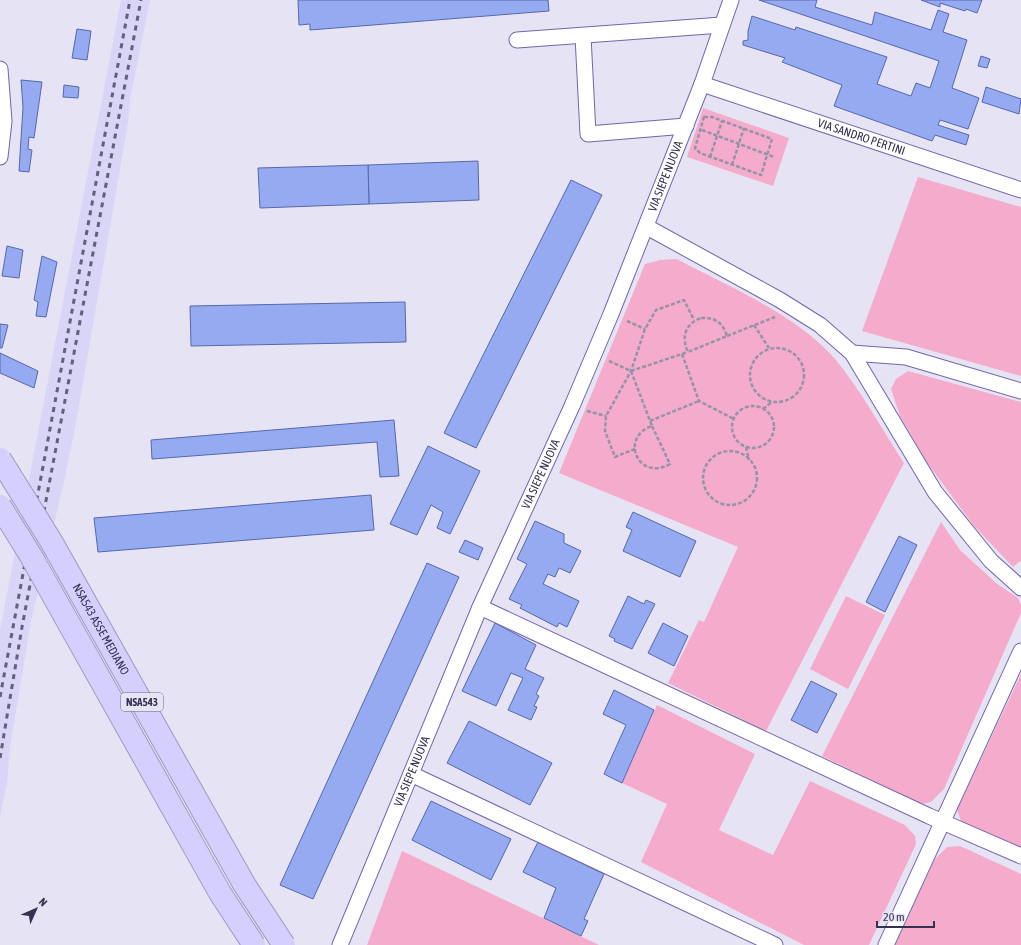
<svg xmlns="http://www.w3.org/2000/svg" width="1021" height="945" font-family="'Asap Condensed',sans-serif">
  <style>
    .built { fill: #d9d5f7 }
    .green { fill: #f5abcc }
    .building { fill: #95aaf1; stroke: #5668ab }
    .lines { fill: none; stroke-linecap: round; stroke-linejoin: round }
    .street-casing { stroke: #7265ab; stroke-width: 17 }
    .path { stroke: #9693a9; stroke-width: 2.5; stroke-dasharray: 4 2; stroke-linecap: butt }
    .street { stroke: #fff; stroke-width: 15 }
    .rail { stroke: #645f7b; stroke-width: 3; stroke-dasharray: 5 5; stroke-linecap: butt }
    .highway-bridge-casing { stroke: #9d98c0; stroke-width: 24; stroke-linecap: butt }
    .highway-bridge { stroke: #d5cffd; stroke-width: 22 }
    .labels { text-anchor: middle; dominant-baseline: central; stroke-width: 4; stroke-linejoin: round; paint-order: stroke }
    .shield { fill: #e6e4f4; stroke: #6b6781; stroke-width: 1 }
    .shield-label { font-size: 11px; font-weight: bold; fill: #363150 }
    .street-label { font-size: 12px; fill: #363150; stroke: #e6e4f4 }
  </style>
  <rect width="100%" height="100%" fill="#e6e4f4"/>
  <!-- built -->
  <polygon class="built" points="121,0 150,0 131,94 128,123 76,423 64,482 31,621 11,741 7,783 0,817 0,630"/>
  <!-- green -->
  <g class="green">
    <polygon points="703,108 789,138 773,186 687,157"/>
    <polygon points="918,177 1021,207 1021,376 862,331"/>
    <path d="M677,259C729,287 796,314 835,359C861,390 881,428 904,463L766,731L668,683L699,620L704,622L738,547L559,473L645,264L660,260Z"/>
    <polygon points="908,371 1021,402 1021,562 1020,561 1013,567 974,526 928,464 900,416 891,389 896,379"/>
    <polygon points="941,522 960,550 996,583 1018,598 1021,605 1021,613 944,789 931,802 922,804 822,756"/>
    <polygon points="846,596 885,615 848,689 810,669"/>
    <polygon points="1021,674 1021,849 962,824 957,810"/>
    <polygon points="657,705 755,754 719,830 773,855 810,781 905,825 915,836 916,844 869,945 804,945 641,862 667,804 622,783"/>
    <polygon points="960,846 1021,874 1021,945 895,945 935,859 947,847"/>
    <polygon points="402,851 599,945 367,945"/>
  </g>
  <!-- building -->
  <g class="building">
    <polygon points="298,0 548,0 549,11 310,30 310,24 299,25"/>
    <polygon points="759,0 817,0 815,7 872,25 875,12 931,30 938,10 949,14 943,32 967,40 952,88 979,98 968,129 940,120 938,125 969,135 966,145 935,135 932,141 834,106 842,85 782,62 785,58 743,45 743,41 748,40 748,31 752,16 795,30 796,27 887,57 877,84 911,96 916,83 930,88 939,61"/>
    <polygon points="921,0 982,0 977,13 966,9 965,11 940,3 940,7"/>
    <polygon points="77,29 91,31 87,60 72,58"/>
    <polygon points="981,56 990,59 987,68 978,66"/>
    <polygon points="21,80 42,82 34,138 29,137 28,149 32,150 29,172 19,171 23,107"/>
    <polygon points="64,85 79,87 78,98 63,97"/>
    <polygon points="986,87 1021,99 1019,114 982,102"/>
    <polygon points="478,161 479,200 369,204 368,165"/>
    <polygon points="368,165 369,204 260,208 258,168"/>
    <polygon points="571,180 602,195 476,448 444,433"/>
    <polygon points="7,246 23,250 19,278 2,276"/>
    <polygon points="42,256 57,262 46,317 36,316 38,302 34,300"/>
    <polygon points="405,302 406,342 191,346 190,306"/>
    <polygon points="0,324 8,325 2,348 0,348"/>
    <polygon points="0,353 38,371 34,388 0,373"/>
    <polygon points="394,420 399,476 380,477 377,442 152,459 151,440"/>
    <polygon points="428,446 480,471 450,534 437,528 443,512 431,505 417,535 390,524"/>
    <polygon points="371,495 374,530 98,552 94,518"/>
    <polygon points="633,512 696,541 680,577 623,551 632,530 626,527"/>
    <polygon points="535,521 564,534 564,543 581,551 570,573 559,568 555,577 548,574 543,584 579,601 567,627 559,623 557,627 520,608 522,605 509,599 527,564 517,559"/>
    <polygon points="899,536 917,545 885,612 866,602"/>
    <polygon points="465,540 483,548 478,560 459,552"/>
    <polygon points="427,563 459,577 313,899 280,885"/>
    <polygon points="628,596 644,604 646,600 655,604 632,649 614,641 615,639 609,636"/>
    <polygon points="495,623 536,645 525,669 544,678 536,694 539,696 534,706 537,707 531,720 508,710 523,678 511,673 496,706 462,691"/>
    <polygon points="663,623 688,636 674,666 648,653"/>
    <polygon points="811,681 837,694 817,733 791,720"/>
    <polygon points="614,690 654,710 622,783 604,774 626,725 603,714"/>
    <polygon points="469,721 552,763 530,805 447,763"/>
    <polygon points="431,801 511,839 491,880 412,840"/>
    <polygon points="538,842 604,874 584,919 588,921 581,936 544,918 556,888 523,872"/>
  </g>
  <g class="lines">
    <!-- street casing -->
    <g class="street-casing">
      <g id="street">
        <polyline points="583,36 588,134 686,126"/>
        <polyline points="517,40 722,25"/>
        <polyline points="0,69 4,121 0,157"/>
        <path id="s1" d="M702,84L1021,190"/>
        <polyline points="647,227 780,300 820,325 852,353 935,492 991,561 1021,588"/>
        <polyline points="852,353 906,357 1021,391"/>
        <polyline points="480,607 929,816 1021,856"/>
        <polyline points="411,774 775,945"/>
        <path id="s2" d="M340,945L480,607L572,406L611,314L702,84L731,0"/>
        <polyline points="886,945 1021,651"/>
      </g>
    </g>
    <!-- path -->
    <g class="path">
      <polygon points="704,117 712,117 772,139 761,175 700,153 695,148"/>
      <polyline points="702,130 774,157"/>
      <polyline points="710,157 722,121"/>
      <polyline points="732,165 744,128"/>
      <path d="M701,318C715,317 723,323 727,336L688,352C681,337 685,324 701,318Z"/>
      <polyline points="627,321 645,329"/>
      <polyline points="754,325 769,348"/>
      <polyline points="727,336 775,317"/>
      <circle cx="777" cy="375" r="27"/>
      <polyline points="682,354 699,401 734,419"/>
      <polyline points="609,361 631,371 688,352"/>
      <polyline points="631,371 652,426"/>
      <circle cx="753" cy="427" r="21"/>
      <polyline points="763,409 772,402"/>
      <polyline points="587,411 606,416"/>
      <polyline points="650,421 699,401"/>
      <path d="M652,426L670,464C638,482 619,437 652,426Z"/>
      <polyline points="746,447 749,460"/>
      <polyline points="635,449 615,457 605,431 606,416 631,371 645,329 656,310 684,300 694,320"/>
      <circle cx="730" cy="478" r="27"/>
    </g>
    <!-- street -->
    <use href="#street" class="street"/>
    <!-- rail -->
    <g class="rail">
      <polyline points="0,697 130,0"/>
      <polyline points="0,758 22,627 141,0"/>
    </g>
    <!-- highway-bridge casing -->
    <g class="highway-bridge-casing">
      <g id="highway-bridge">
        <path id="s3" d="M0,459L51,541L244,884L284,945"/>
        <polyline points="0,506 31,556 220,893 254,945"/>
      </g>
    </g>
    <!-- highway-bridge -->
    <use href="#highway-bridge" class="highway-bridge"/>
  </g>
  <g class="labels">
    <!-- shield labels -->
    <rect class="shield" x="121" y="693" width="42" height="18" rx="3"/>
    <g class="shield-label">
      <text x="142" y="702">NSA543</text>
    </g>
    <!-- street labels -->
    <g class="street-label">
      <text stroke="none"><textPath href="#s1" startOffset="168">VIA SANDRO PERTINI</textPath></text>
      <text stroke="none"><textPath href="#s2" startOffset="835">VIA SIEPE NUOVA</textPath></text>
      <text stroke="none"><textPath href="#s2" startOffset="512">VIA SIEPE NUOVA</textPath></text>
      <text stroke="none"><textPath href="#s3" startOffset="198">NSA543 ASSE MEDIANO</textPath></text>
      <text stroke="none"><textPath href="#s2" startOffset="188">VIA SIEPE NUOVA</textPath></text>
    </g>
  </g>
  <!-- north arrow -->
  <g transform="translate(36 909) rotate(45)" stroke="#e6e4f4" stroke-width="3" paint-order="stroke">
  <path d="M0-3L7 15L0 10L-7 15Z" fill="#363150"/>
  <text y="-6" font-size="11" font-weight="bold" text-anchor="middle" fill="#363150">N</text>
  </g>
  <!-- scale -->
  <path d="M877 921v6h57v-6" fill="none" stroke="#363150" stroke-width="2"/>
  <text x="883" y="921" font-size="12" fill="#363150" stroke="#e6e4f4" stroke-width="3" paint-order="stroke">20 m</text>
</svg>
